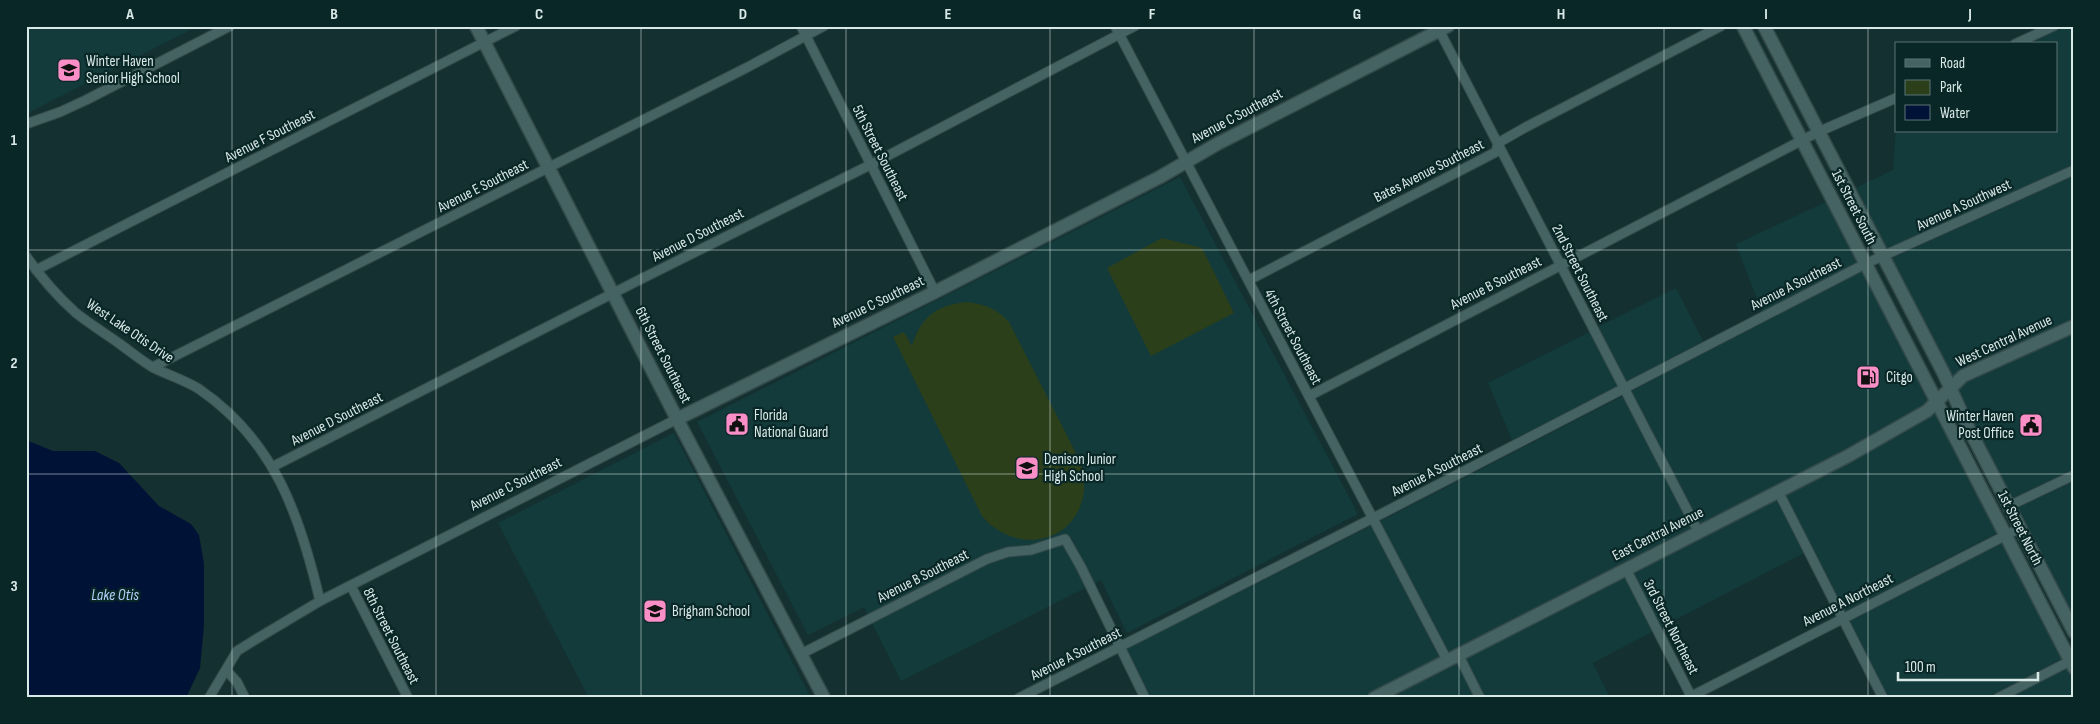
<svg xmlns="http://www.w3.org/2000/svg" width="2100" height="724" font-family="'Sofia Sans Condensed',sans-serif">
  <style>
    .built { fill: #133b3b }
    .green { fill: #2b3f1a }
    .water { fill: #001236 }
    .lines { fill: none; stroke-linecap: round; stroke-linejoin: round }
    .street-casing { stroke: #344a4a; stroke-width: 11 }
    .secondary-casing { stroke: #344a4a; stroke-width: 15 }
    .street { stroke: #456362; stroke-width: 9 }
    .secondary { stroke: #456362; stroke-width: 12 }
    .grid { fill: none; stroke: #d9e9e8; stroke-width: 1; stroke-opacity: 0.55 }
    .labels { text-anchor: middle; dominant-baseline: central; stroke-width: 4.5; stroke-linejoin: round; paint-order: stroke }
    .poi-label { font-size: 15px; fill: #d9e9e8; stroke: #092726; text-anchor: start }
    .street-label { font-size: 15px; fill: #d9e9e8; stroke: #092726 }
    .water-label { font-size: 16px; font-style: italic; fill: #b2d0f8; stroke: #092726 }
    .neatline { fill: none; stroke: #d9e9e8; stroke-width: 2 }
    .grid-label { font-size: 16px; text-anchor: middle; font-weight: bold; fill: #d9e9e8 }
  </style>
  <rect width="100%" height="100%" fill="#143030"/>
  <!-- built -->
  <g class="built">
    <polygon points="26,26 198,26 26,114"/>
    <polygon points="2067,26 2074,26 2074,164 1885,250 1853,189 1893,170 1896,128 1896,131 2056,131 2056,44 2028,44"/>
    <polygon points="2074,176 2074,320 1951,378 1890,259"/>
    <polygon points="1180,177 1358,514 1127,633 1101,580 901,681 864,607 808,635 697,422"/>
    <polygon points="1828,201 1858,262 1762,312 1736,244"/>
    <polygon points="1863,271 1931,401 1845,451 1700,524 1631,391"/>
    <polygon points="1676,288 1703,341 1705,340 1626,382 1598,327"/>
    <polygon points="1590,332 1618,386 1512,440 1488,383"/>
    <polygon points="2074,332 2074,469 2011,499 1956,390 1965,381"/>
    <polygon points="1623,396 1692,529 1449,653 1379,522"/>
    <polygon points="1936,411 1999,532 1845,611 1785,494"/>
    <polygon points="674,433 811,698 589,698 498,523"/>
    <polygon points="2074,481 2074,622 2016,509"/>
    <polygon points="1776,498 1804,553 1661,627 1633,572"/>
    <polygon points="1371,526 1440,658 1362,698 1151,698 1126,649"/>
    <polygon points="2004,542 2063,658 1986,698 1888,698 1850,621"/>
    <polygon points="1624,576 1652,632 1593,663 1610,698 1486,698 1465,657"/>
    <polygon points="1456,662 1475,698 1386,698"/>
    <polygon points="2068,668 2074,679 2074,698 2010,698"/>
  </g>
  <!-- green -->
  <g class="green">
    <polygon points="1162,238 1202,248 1234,313 1151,356 1107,268"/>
    <path d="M966,302C984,304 996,308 1009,322L1081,463C1083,474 1086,485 1083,497C1072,547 1012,553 982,516L893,337L904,332L912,346C921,317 935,306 966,302Z"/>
  </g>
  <!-- water -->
  <polygon class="water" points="26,440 53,451 95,451 119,463 159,506 191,524 199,535 204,564 204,625 200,668 186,698 26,698"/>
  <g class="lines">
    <!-- street casing -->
    <g class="street-casing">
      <g id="street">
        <polyline points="801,26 935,292"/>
        <polyline points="1115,26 1447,660"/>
        <polyline points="1437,26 1698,531"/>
        <polyline points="2015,44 2054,26"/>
        <polyline points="26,124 60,112 86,100 230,26"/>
        <path d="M26,256C40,276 58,297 76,313C90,324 106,334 120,344C131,352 142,361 154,368C168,375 185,380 199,389C275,441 300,516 320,601"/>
        <polyline points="36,270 516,26"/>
        <polyline points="1249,280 1496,152 1498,143 1526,127 1721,26"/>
        <polyline points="153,367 746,68 824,26"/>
        <polyline points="1309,396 1818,132 1896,98"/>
        <polyline points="272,467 641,279 870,165 1135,26"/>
        <polyline points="1778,491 1883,698"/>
        <polyline points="2009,506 2074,475"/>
        <polyline points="1626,569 1692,698"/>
        <polyline points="351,586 408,698"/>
        <polyline points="801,654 987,559 1008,552 1031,550 1065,539 1081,567 1145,698"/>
        <polyline points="1458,654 1480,698"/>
        <polyline points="226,670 237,682 245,698"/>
        <polyline points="209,698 237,651 258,638 320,601 677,419"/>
        <polyline points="1019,698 1383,513 1865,264 2074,170"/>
        <polyline points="1688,698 2020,528"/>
        <polyline points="1998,698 2074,659"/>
      </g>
    </g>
    <!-- secondary casing -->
    <g class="secondary-casing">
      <g id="secondary">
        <polyline points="476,26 677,419 824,698"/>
        <polyline points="1743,26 2074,668"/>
        <polyline points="1764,26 1944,374 1968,427 2074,632"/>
        <polyline points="677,419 935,292 1160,177 1217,144 1448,26"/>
        <polyline points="1374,698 1848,456 1927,411 1963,376 2074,326"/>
      </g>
    </g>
    <!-- street -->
    <use href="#street" class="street"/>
    <!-- secondary -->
    <use href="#secondary" class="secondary"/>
  </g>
  <!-- grid -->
  <path class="grid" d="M232,26V698M436,26V698M641,26V698M846,26V698M1050,26V698M1254,26V698M1459,26V698M1664,26V698M1868,26V698M26,250H2074M26,474H2074"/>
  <!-- icons -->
  <defs>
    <g id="school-square" transform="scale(1.25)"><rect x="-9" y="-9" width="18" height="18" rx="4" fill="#fa8fc7" stroke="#092726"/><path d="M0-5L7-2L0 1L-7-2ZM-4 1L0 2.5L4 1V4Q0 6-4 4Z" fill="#111"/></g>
    <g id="fuel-square" transform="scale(1.25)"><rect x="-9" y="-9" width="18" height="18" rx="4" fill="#fa8fc7" stroke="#092726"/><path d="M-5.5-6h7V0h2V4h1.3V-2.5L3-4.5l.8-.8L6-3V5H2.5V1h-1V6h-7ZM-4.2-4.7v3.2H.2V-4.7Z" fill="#111"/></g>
    <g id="civic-square" transform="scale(1.25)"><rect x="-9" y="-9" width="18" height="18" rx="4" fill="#fa8fc7" stroke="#092726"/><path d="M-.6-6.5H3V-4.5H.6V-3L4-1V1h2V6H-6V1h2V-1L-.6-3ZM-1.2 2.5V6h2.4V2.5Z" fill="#111"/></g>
  </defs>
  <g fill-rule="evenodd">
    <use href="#school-square" x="69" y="70"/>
    <use href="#fuel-square" x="1868" y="377"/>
    <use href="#civic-square" x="737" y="424"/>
    <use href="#civic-square" x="2031" y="425"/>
    <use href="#school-square" x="1027" y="468"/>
    <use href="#school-square" x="655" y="611"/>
  </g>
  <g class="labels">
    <!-- poi labels -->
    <g class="poi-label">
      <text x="86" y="61">Winter Haven<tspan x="86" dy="17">Senior High School</tspan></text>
      <text x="1886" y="377">Citgo</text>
      <text x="754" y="415">Florida<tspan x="754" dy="17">National Guard</tspan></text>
      <text x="2014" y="416" text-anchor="end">Winter Haven<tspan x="2014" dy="17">Post Office</tspan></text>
      <text x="1044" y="459">Denison Junior<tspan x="1044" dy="17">High School</tspan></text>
      <text x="672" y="611">Brigham School</text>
    </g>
    <!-- street labels -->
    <g class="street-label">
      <text transform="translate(1237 116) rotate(-28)">Avenue C Southeast</text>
      <text transform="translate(270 136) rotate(-27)">Avenue F Southeast</text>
      <text transform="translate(880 153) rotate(63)">5th Street Southeast</text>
      <text transform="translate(1429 171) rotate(-27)">Bates Avenue Southeast</text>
      <text transform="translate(483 186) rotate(-27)">Avenue E Southeast</text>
      <text transform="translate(1964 205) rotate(-25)">Avenue A Southwest</text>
      <text transform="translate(1854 207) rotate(63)">1st Street South</text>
      <text transform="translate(698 235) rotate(-27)">Avenue D Southeast</text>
      <text transform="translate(1580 273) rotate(63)">2nd Street Southeast</text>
      <text transform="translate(1496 283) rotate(-27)">Avenue B Southeast</text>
      <text transform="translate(1796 284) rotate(-27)">Avenue A Southeast</text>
      <text transform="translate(878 302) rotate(-26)">Avenue C Southeast</text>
      <text transform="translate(130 331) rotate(34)">West Lake Otis Drive</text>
      <text transform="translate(1293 337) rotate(62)">4th Street Southeast</text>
      <text transform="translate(2004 341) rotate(-25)">West Central Avenue</text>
      <text transform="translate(663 355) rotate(63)">6th Street Southeast</text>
      <text transform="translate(337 419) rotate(-27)">Avenue D Southeast</text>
      <text transform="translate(1437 470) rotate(-27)">Avenue A Southeast</text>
      <text transform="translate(516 484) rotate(-27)">Avenue C Southeast</text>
      <text transform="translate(2020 528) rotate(63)">1st Street North</text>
      <text transform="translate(1658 534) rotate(-27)">East Central Avenue</text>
      <text transform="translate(923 576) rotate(-27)">Avenue B Southeast</text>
      <text transform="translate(1848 600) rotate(-27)">Avenue A Northeast</text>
      <text transform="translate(1671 627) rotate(63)">3rd Street Northeast</text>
      <text transform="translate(391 636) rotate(63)">8th Street Southeast</text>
      <text transform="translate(1076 654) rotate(-27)">Avenue A Southeast</text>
    </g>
    <!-- water labels -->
    <g class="water-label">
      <text x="115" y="595">Lake Otis</text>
    </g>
  </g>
  <!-- border -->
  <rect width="2100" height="724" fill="none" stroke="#092726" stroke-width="55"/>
  <!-- legend -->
  <rect x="1895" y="42" width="162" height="90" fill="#092726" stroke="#5c7574"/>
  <rect x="1905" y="59" width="25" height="8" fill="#456362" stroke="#5c7574"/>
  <text x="1940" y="68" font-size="15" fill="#d9e9e8">Road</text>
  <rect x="1905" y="80" width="25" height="15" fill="#2b3f1a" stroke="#5c7574"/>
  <text x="1940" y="92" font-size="15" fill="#d9e9e8">Park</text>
  <rect x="1905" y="105" width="25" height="15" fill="#001236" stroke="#5c7574"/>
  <text x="1940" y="118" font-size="15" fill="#d9e9e8">Water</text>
  <!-- scale -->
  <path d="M1898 672v8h140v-8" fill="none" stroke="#d9e9e8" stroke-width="2.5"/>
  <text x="1905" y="672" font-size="15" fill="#d9e9e8" stroke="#092726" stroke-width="4" paint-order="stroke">100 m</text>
  <rect x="28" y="28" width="2044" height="668" class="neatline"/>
  <g class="grid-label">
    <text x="130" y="19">A</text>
    <text x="334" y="19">B</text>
    <text x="539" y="19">C</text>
    <text x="743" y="19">D</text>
    <text x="948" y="19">E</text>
    <text x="1152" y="19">F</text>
    <text x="1357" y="19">G</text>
    <text x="1561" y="19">H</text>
    <text x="1766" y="19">I</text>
    <text x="1970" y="19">J</text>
    <text x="14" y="145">1</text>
    <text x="14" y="368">2</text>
    <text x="14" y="591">3</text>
  </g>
</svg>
